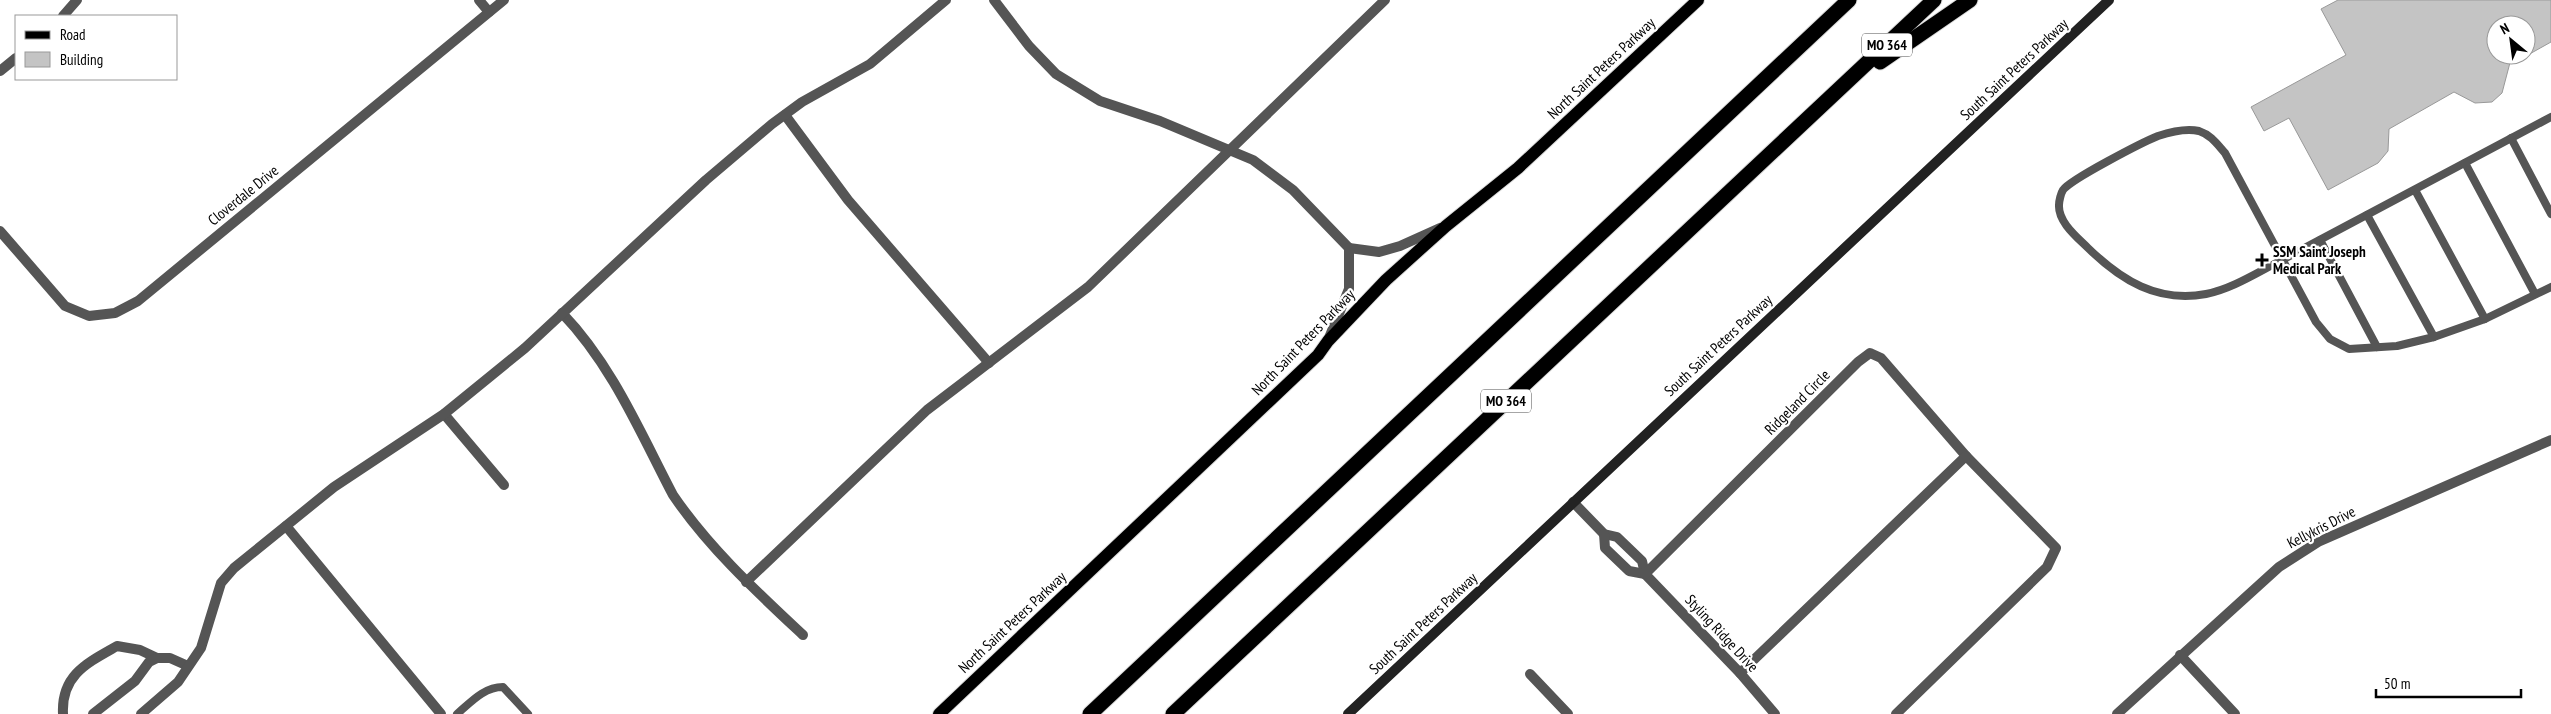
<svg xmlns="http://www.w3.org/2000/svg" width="2551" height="714" font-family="'PT Sans Narrow',sans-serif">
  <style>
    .building { fill: #c4c4c4; stroke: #999 }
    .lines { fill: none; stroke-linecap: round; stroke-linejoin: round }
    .primary-casing { stroke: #dbdbdb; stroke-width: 14 }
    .motorway-casing { stroke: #dbdbdb; stroke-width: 17 }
    .service { stroke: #555; stroke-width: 8 }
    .minor { stroke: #555; stroke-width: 10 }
    .tertiary { stroke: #555; stroke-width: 10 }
    .secondary { stroke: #222; stroke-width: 10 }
    .primary { stroke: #000; stroke-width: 12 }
    .motorway { stroke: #000; stroke-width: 15 }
    .poi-dot { fill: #000; stroke: #fff; stroke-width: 2 }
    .labels { text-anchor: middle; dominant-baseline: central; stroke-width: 4.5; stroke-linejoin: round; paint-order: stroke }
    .shield { fill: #fff; stroke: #4c4c4c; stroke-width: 1 }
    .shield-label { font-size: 14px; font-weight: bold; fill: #000 }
    .street-label { font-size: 15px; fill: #000; stroke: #fff }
    .poi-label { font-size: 15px; font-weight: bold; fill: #000; stroke: #fff; text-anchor: start }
  </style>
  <rect width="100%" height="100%" fill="#fff"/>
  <!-- building -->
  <polygon class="building" points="2338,0 2551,0 2551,42 2526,56 2526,25 2496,25 2496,55 2512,55 2502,93 2492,102 2475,103 2454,92 2389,129 2388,151 2378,163 2328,190 2289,118 2264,131 2251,107 2346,55 2321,9"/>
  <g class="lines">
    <!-- primary casing -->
    <g class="primary-casing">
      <polyline id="primary" points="939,714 1318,355 1328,341 1386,280 1446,226 1518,168 1698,0"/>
    </g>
    <!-- motorway casing -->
    <g class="motorway-casing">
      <g id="motorway">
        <polyline points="1880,62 1970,0"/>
        <polyline points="1090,714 1849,0"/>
        <polyline points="1173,714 1934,0"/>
      </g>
    </g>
    <!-- service -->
    <g class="service">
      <path d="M2551,117L2282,260C2258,272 2232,289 2206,294C2157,303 2121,280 2088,248C2077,237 2058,222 2059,205C2059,201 2061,193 2063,190C2071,179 2143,142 2158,136C2170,132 2186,128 2199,131C2211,135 2217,144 2225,153L2316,322L2330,339L2349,349L2397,346L2434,337L2485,319L2551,287"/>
      <polyline points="2511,138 2551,214"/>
      <polyline points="2465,163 2535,294"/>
      <polyline points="2415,190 2485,319"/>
      <polyline points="2367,215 2434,337"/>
      <polyline points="2320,240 2377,347"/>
      <path d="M457,714C471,702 484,687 503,687L528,714"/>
    </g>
    <!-- minor -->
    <g class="minor">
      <polyline points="479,0 489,12"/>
      <polyline points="994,0 1029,46 1056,74 1100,101 1160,121 1253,160 1293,190 1349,248"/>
      <polyline points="63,16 77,0"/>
      <polyline points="0,71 16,58"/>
      <polyline points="785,115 848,200 989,363"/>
      <polyline points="0,231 65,306 89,316 115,313 138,301 504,0"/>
      <path d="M562,313C612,365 640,432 673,495C709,548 757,592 803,635"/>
      <polyline points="444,414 504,485"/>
      <polyline points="1573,502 1604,534 1617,537 1642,561 1645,574 1740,673 1775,714"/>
      <polyline points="286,526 441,714"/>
      <polyline points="1604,534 1605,548 1629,571 1645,574 1858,362 1870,353 1881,358 1966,456 2056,548 2047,567 1896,714"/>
      <polyline points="746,582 927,410 1088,287 1385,0"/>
      <polyline points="2180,655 2235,714"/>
      <polyline points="1740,673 1966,456"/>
      <polyline points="1530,674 1568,714"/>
      <path d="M63,714C61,675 87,663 117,646L140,650L157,658"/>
      <polyline points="93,714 135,681 149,662 157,658 170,658 188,666"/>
      <polyline points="141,714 178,682 201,648 221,583 234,568 334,487 444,414 525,348 706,180 772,124 802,102 870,64 946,0"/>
      <polyline points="2117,714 2279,567 2318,542 2551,440"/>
    </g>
    <!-- tertiary -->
    <polyline class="tertiary" points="1329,338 1349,289 1349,248 1379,252 1400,246 1440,228"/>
    <!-- secondary -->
    <polyline class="secondary" points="1348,714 2109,0"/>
    <!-- primary -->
    <use href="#primary" class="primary"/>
    <!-- motorway -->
    <use href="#motorway" class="motorway"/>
  </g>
  <!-- markers -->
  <path class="poi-dot" d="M2259.5 252.5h5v5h5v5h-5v5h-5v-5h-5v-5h5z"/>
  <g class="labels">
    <!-- shield labels -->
    <g class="shield">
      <rect x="1862" y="33.5" width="50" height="23" rx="4"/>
      <rect x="1481" y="389.5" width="50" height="23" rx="4"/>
    </g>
    <g class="shield-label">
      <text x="1887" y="45">MO 364</text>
      <text x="1506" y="401">MO 364</text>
    </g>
    <!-- street labels -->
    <g class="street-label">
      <text transform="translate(1601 68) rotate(-43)">North Saint Peters Parkway</text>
      <text transform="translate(2014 69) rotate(-43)">South Saint Peters Parkway</text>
      <text transform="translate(243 195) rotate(-39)">Cloverdale Drive</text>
      <text transform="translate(1303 342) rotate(-46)">North Saint Peters Parkway</text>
      <text transform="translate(1718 345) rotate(-43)">South Saint Peters Parkway</text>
      <text transform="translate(1797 402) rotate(-45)">Ridgeland Circle</text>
      <text transform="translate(2321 527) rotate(-27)">Kellykris Drive</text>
      <text transform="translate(1012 622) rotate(-43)">North Saint Peters Parkway</text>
      <text transform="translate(1423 623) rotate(-43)">South Saint Peters Parkway</text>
      <text transform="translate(1722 633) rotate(47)">Styling Ridge Drive</text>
    </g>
    <!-- poi labels -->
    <g class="poi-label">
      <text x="2273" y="251">SSM Saint Joseph<tspan x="2273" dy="17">Medical Park</tspan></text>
    </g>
  </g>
  <!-- legend -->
  <rect x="15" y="15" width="162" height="65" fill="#ffffff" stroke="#999999"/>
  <rect x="25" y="31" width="25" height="8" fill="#000000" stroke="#999999"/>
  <text x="60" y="40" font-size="15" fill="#000000">Road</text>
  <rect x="25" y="52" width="25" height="15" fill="#c4c4c4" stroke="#999999"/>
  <text x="60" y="65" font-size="15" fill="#000000">Building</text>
  <!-- north arrow -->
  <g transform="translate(2511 40) rotate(331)"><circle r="24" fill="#ffffff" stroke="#999999"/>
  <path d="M0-4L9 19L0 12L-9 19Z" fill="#000000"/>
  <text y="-8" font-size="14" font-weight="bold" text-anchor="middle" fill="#000000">N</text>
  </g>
  <!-- scale -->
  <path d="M2376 689v8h145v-8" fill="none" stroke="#000000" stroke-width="2.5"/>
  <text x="2384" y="689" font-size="15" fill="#000000" stroke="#ffffff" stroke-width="4" paint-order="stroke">50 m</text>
</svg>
